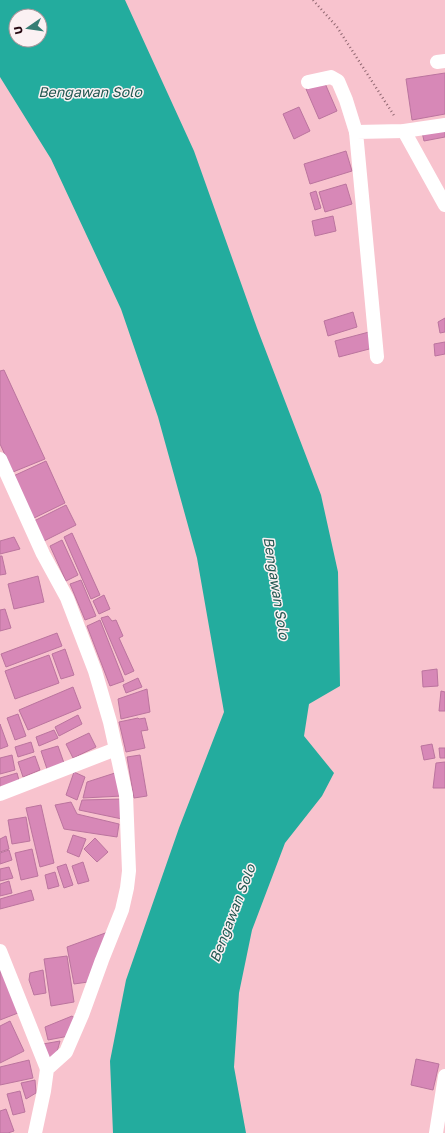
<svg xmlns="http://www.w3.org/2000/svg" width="445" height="1133" font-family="'Golos Text',sans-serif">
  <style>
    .water { fill: #23ac9e; fill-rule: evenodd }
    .building { fill: #d788b7; stroke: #bb749e }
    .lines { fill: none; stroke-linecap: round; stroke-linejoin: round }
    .path { stroke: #8e656f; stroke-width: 2.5; stroke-dasharray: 1 3; stroke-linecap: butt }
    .street { stroke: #fff; stroke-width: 14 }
    .labels { text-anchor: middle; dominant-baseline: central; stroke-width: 3; stroke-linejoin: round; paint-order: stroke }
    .water-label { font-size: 14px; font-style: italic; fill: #245952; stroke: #fbf1f3 }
  </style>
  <rect width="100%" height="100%" fill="#f8c3ce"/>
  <!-- water -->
  <path class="water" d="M0,0H125L194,151L257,328L321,495L338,572L340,686L309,704L304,736L334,773L322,796L285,843L252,930L239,993L234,1067L246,1133H113L110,1061L126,980L179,828L224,712L197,558L158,417L121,309L51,159L0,77ZM16,16H40V40H16Z"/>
  <!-- building -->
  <g class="building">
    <polygon points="445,73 445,114 412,120 406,79"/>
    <polygon points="324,81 337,111 319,119 306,89"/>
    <polygon points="299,107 310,131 294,139 283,114"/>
    <polygon points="445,127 445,137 424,141 422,132"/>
    <polygon points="346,151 352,171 310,184 304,164"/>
    <polygon points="346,184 352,204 325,212 319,192"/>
    <polygon points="316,191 321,208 315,210 310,193"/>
    <polygon points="333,216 336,231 315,236 312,221"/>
    <polygon points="353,312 357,327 328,336 324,321"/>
    <polygon points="445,318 445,332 440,333 438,322"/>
    <polygon points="369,332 373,348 339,357 335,341"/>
    <polygon points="445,342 445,354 435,356 434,344"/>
    <polygon points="4,370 45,459 13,472 0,444 0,371"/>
    <polygon points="46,461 65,503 30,520 9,478"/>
    <polygon points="66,505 76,525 42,542 32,522"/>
    <polygon points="72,533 100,595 91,599 64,537"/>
    <polygon points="14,537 20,549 0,554 0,541"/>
    <polygon points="62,540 78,575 66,581 50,546"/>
    <polygon points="0,556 2,556 6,574 0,575"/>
    <polygon points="38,576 44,602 14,609 8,584"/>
    <polygon points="81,580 96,616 85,620 70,584"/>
    <polygon points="104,595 110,609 99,614 93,601"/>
    <polygon points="5,609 11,628 0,631 0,610"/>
    <polygon points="108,616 112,621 116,620 123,636 119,638 134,671 125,675 101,618"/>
    <polygon points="100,620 124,681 110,686 87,626"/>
    <polygon points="57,633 62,646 6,667 1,654"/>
    <polygon points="65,649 74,675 61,679 52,654"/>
    <polygon points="49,655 59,683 15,699 5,671"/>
    <polygon points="437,669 438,686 423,687 422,671"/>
    <polygon points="138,678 142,687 126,693 123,685"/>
    <polygon points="73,687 81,708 28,730 19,710"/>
    <polygon points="147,689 150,712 121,719 118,699"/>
    <polygon points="441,691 445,692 445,711 439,711"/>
    <polygon points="18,714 26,736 15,740 7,718"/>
    <polygon points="78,715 82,724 59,736 55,727"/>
    <polygon points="138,718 139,719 145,718 148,730 141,731 145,748 126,752 119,722"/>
    <polygon points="0,724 8,746 0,749"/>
    <polygon points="54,730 58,738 39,746 36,737"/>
    <polygon points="89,733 96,747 73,758 66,744"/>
    <polygon points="31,742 34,752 18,757 15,747"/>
    <polygon points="432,744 435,758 424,760 421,746"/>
    <polygon points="58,746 64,763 47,769 41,751"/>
    <polygon points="439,748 445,748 445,758 440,758"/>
    <polygon points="12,755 15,770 0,774 0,758"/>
    <polygon points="140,755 147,796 134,798 127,757"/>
    <polygon points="35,756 40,770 23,777 18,762"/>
    <polygon points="445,762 445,788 433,788 436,763"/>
    <polygon points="74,772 85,777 77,800 66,795"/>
    <polygon points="118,772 122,796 83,798 87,782"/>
    <polygon points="17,773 20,784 0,791 0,778"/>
    <polygon points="123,799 122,819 79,810 82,800"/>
    <polygon points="71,802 77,814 119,824 117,837 64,829 55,805"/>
    <polygon points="41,805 54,863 40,867 26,808"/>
    <polygon points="26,817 30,841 12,844 8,820"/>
    <polygon points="73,835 86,839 79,857 67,852"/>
    <polygon points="6,836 9,849 0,852 0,839"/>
    <polygon points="95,838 108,852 97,862 84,849"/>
    <polygon points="32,849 38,876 21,880 15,853"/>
    <polygon points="9,850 12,860 0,864 0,853"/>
    <polygon points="83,862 89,881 78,884 72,866"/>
    <polygon points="66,864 73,885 64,888 57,867"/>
    <polygon points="9,867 13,878 0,881 0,869"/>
    <polygon points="55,872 59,886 48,889 45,875"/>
    <polygon points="9,881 12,893 0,896 0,884"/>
    <polygon points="31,890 34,900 0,909 0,899"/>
    <polygon points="108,932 88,982 74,984 67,947"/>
    <polygon points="67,956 74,1002 51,1006 44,959"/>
    <polygon points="1,970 18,1013 0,1020 0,971"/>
    <polygon points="43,970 46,993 34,995 29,980 30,973"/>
    <polygon points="72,1016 76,1019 69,1036 48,1040 45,1027"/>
    <polygon points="10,1021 24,1051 0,1063 0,1026"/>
    <polygon points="60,1041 55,1059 46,1058 43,1044"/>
    <polygon points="416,1059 439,1064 433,1090 411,1085"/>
    <polygon points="29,1060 33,1078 0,1085 0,1067"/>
    <polygon points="35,1080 36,1093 26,1099 21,1083"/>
    <polygon points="20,1091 25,1112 13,1115 7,1094"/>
    <polygon points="6,1109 14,1131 8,1133 0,1133 0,1111"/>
  </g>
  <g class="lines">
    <!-- path -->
    <polyline class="path" points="313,0 337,27 395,117"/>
    <!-- street -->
    <g class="street">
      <polyline points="437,62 445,61"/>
      <polyline points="308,82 331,77 338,81 346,100 356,132"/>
      <polyline points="404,131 445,205"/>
      <polyline points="377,357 356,132 404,131 445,125"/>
      <polyline points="0,459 43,554 67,598 95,671 110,722 126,795 129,871 127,888 122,910 102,960 82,1015 69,1045 66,1052 47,1069 44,1091 35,1133"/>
      <polyline points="0,794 116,749"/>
      <polyline points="0,951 47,1069"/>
      <polyline points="436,1133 445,1076"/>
    </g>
  </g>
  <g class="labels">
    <!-- water labels -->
    <g class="water-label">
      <text x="90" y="91">Bengawan Solo</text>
      <text transform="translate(277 588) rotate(81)">Bengawan Solo</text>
      <text transform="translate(232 913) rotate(-69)">Bengawan Solo</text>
    </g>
  </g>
  <!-- north arrow -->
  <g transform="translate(28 28) rotate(257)"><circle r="19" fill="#fbf1f3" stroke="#a69499"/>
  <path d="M0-3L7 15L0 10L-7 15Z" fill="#377d74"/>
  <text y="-6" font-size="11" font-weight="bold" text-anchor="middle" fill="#260811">U</text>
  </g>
</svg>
